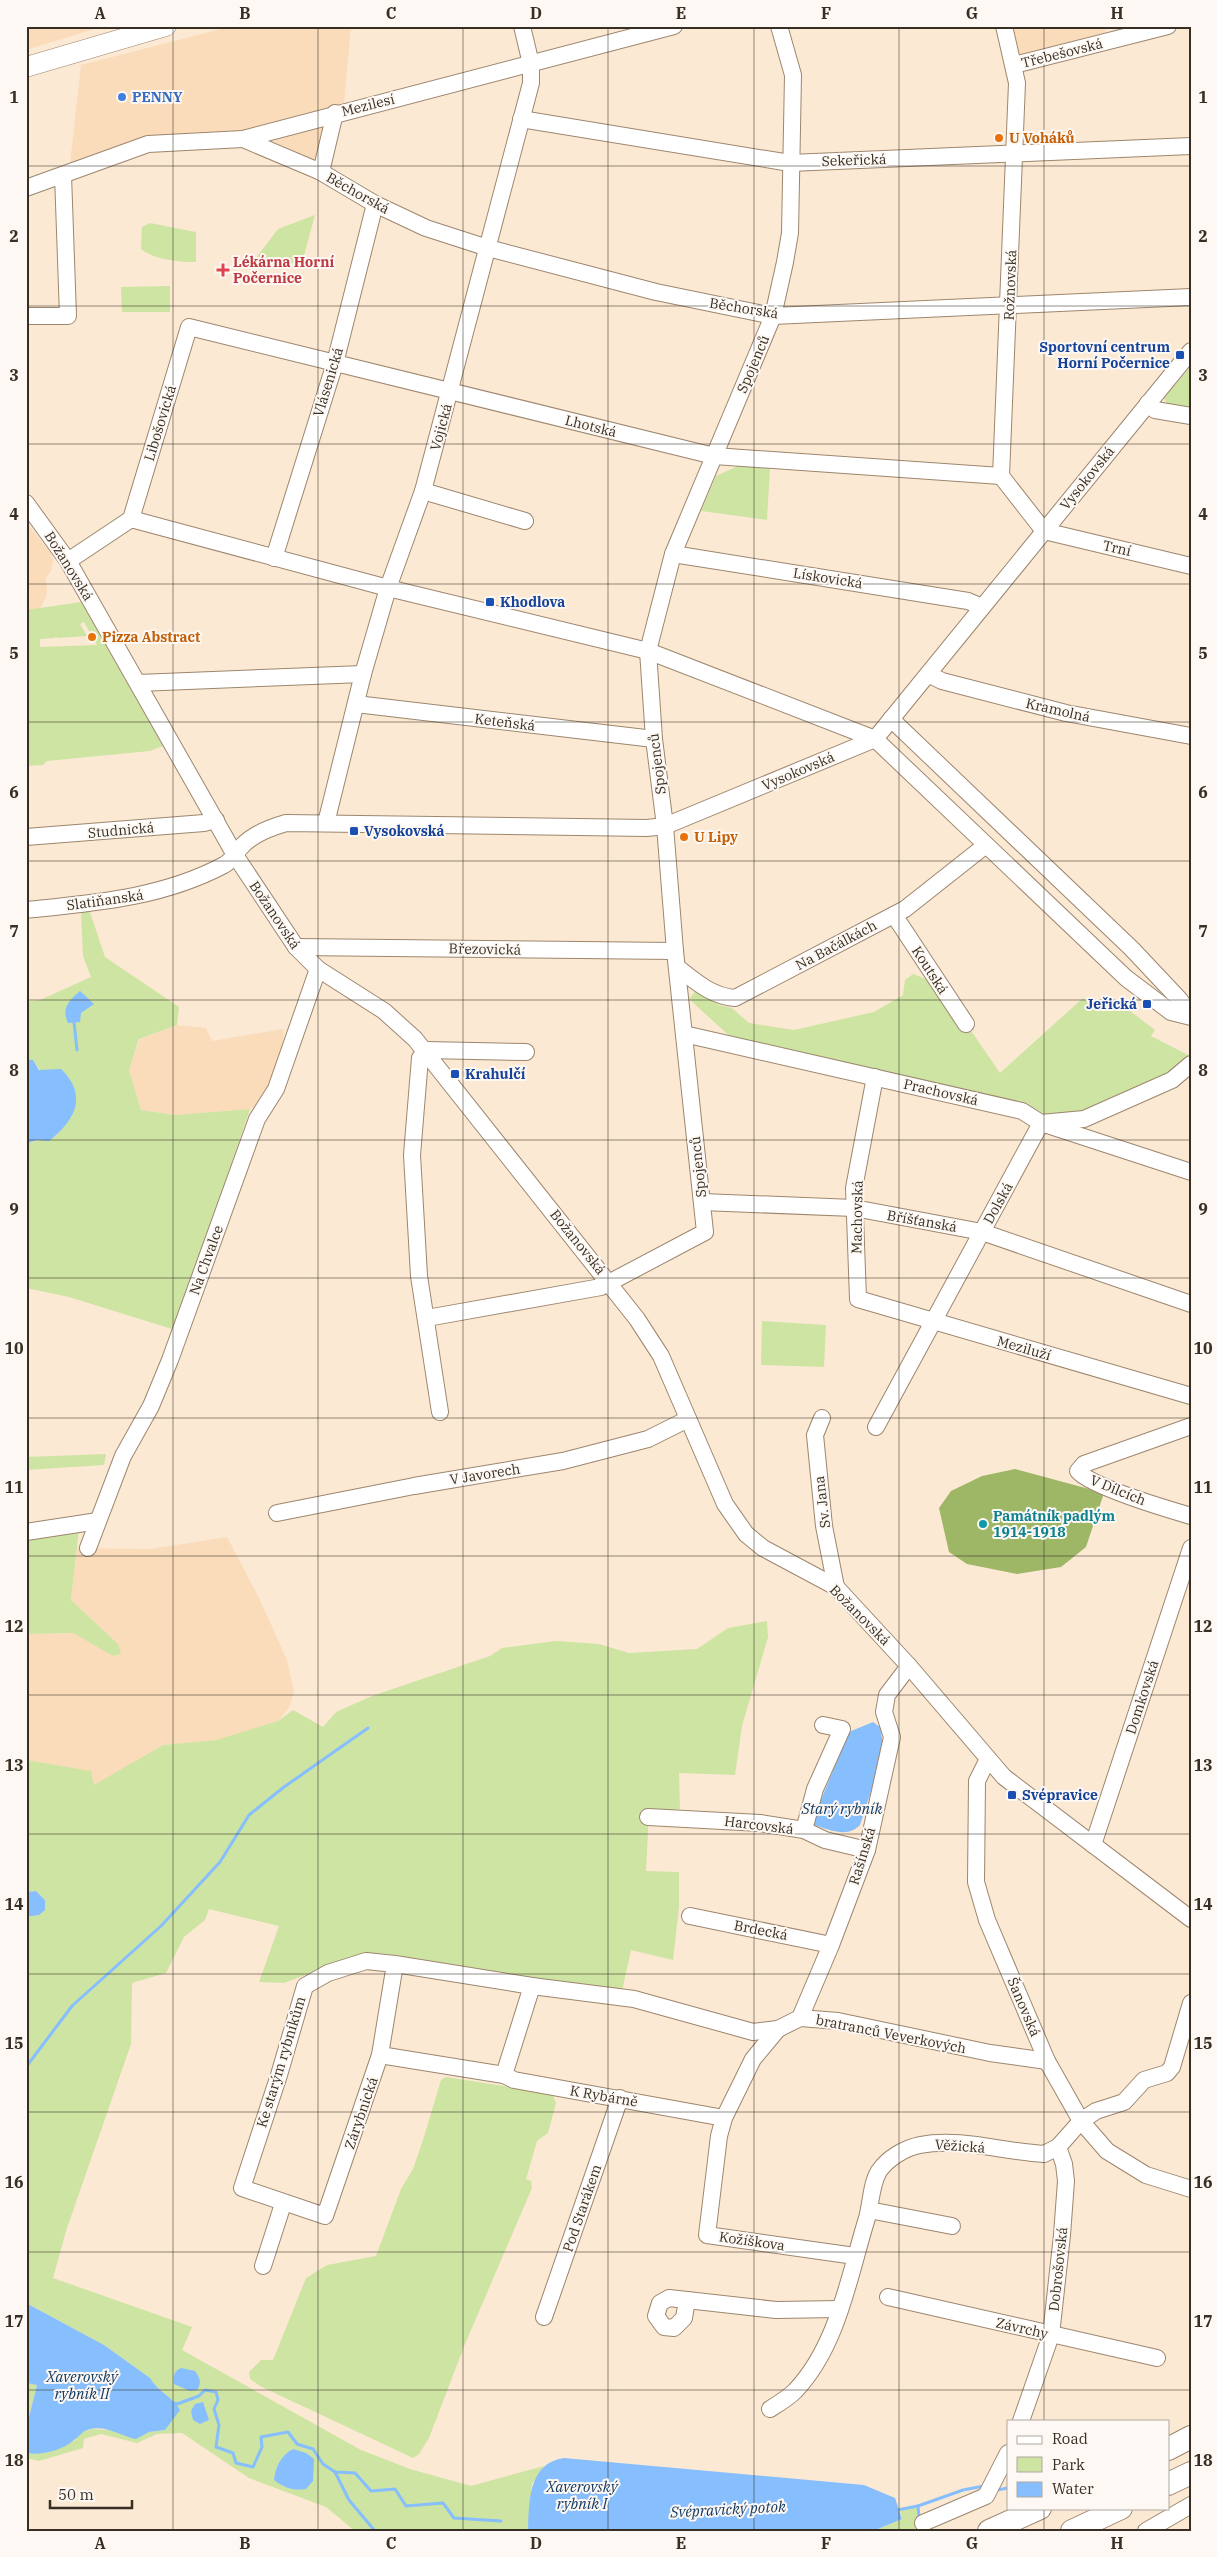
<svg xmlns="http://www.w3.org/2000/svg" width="1217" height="2557" font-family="'IBM Plex Serif',serif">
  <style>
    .built { fill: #fadcbb }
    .green { fill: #cee4a3; fill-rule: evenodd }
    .forest { fill: #9eb767 }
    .water { fill: #86befe }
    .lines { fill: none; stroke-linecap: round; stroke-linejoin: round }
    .stream { stroke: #86befe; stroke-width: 3 }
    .minor-casing { stroke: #9d866e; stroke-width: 18 }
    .major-casing { stroke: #9d866e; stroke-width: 21 }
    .highway-casing { stroke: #9d866e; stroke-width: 24 }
    .minor { stroke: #fff; stroke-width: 16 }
    .major { stroke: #fff; stroke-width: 20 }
    .highway { stroke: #fff; stroke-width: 22 }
    .grid { fill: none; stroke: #382f24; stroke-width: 1; stroke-opacity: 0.55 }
    .shop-dot { fill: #3f7fe0; stroke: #fdf8f3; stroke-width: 2 }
    .food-dot { fill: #e8710a; stroke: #fdf8f3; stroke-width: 2 }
    .health-dot { fill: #e0444e; stroke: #fdf8f3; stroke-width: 2 }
    .transit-dot { fill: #1a4fb4; stroke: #fdf8f3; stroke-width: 2 }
    .culture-dot { fill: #0f9aa8; stroke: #fdf8f3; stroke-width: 2 }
    .labels { text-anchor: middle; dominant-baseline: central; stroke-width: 4; stroke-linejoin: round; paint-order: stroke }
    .street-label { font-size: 14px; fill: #382f24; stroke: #fdf8f3 }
    .shop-label { font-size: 14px; font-weight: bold; fill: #366cbe; stroke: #fdf8f3; text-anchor: start }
    .food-label { font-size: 14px; font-weight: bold; fill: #c56008; stroke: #fdf8f3; text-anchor: start }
    .health-label { font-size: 14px; font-weight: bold; fill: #be3a42; stroke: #fdf8f3; text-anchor: start }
    .transit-label { font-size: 14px; font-weight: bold; fill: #164399; stroke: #fdf8f3; text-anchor: start }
    .culture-label { font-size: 14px; font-weight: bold; fill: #0d838f; stroke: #fdf8f3; text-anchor: start }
    .water-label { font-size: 15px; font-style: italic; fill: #133a62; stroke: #fdf8f3 }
    .neatline { fill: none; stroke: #382f24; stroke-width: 2 }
    .grid-label { font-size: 16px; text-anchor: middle; font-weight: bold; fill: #382f24 }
  </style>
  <rect width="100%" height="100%" fill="#fce9d3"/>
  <!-- built -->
  <g class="built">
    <polygon points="26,26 104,26 26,50"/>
    <polygon points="233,26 351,26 344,103 330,167 279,146 139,143 70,163 81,65"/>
    <polygon points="1013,26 1105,26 1106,32 1020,55"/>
    <polygon points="26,522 49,551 53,560 51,571 46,578 47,594 40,609 26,610"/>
    <polygon points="177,1025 206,1028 212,1041 283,1029 284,1049 262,1102 250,1109 175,1115 141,1110 129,1070 140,1039"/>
    <polygon points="227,1537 259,1598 287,1660 294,1691 289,1708 278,1721 217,1741 163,1745 94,1786 26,1760 28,1634 73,1633 113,1656 118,1644 71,1600 77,1548 151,1549"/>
  </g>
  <!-- green -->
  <g class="green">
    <polygon points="315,215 302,263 252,263 278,229"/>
    <path d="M150,223L196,232V262C180,262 154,260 141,249L142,227Z"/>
    <polygon points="170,286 170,312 122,312 121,287"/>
    <polygon points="1191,366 1191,408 1167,404 1164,398"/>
    <polygon points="738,466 770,468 767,520 701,511 716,476"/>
    <path d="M81,602L163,746L150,751L47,761L43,765L26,766V610ZM84,622L97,645L40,647V639L55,638L56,636L57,638L87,636L80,624Z"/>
    <polygon points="81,912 90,912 105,957 179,1007 177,1025 139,1039 129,1070 141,1110 175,1115 250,1109 175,1330 69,1297 26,1288 26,1144 57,1135 72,1116 33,1060 26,1059 26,1002 40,1000 91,977 83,956"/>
    <polygon points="913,974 939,984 1000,1073 1083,998 1098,1012 1112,997 1155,1030 1151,1036 1190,1056 1171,1077 1078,1114 1047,1115 1031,1107 881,1076 735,1041 689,999 696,990 719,1005 732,1008 749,1023 794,1030 874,1012 903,995 905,980"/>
    <polygon points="762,1321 826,1325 824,1367 761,1365"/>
    <polygon points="106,1454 104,1465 26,1470 26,1457"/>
    <polygon points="79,1529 71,1600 118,1644 121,1654 113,1656 73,1633 28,1634 26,1642 26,1537"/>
    <polygon points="767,1621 768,1637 742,1726 735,1775 679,1773 680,1809 649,1811 646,1871 679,1872 679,1907 673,1960 631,1950 622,1991 360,1954 284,1983 259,1982 279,1926 209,1909 205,1920 184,1937 166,1973 132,1983 131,2044 66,2231 53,2278 192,2327 182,2350 361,2450 410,2469 471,2486 544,2466 532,2484 528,2531 355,2531 326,2507 249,2478 182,2433 157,2434 137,2443 101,2434 84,2439 83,2448 39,2461 26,2458 26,2453 32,2454 74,2441 81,2433 91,2429 109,2430 136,2438 149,2432 165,2430 177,2404 154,2385 150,2378 104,2345 26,2303 26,1917 39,1915 44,1910 45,1900 36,1891 26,1892 26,1760 91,1771 94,1785 163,1745 217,1740 278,1721 293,1710 323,1727 336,1712 372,1696 490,1656 502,1648 556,1641 599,1644 629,1653 697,1649 728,1628"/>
    <polygon points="446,2077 548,2093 553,2095 556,2103 548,2133 537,2141 526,2179 531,2181 532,2188 465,2344 429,2438 419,2454 413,2458 262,2387 250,2379 249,2372 261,2360 273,2360 306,2278 327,2265 376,2256 401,2189 413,2169 423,2140 441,2080"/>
    <polygon points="26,2383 37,2385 29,2417 26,2419"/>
    <polygon points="918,2506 924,2531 873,2531 902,2519 900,2510"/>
  </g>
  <!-- forest -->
  <polygon class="forest" points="1015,1469 1104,1493 1086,1547 1061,1567 1017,1574 967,1564 949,1552 939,1508 951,1491 982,1476"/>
  <!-- water -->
  <g class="water">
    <path d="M80,991L94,1004L81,1013L80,1022L68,1023C61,1008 69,1001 80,991Z"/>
    <path d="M26,1059L33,1060L39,1070L61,1069C88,1095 76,1120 49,1141L37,1140L26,1144Z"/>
    <path d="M873,1722L880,1727L884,1751L860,1825C847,1839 828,1829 811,1824L849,1732Z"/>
    <polygon points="36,1891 45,1900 45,1910 39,1915 26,1917 26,1892"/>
    <path d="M26,2303L104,2345L150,2378C157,2391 173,2397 180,2410L165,2430L149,2432L136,2439C121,2436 106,2425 90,2429C82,2431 80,2436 74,2440C63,2450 41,2456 26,2453V2419L29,2417L37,2385L26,2383Z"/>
    <path d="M181,2368L195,2371C200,2378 202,2383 197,2390L190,2391L174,2384C173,2376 174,2371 181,2368Z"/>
    <polygon points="203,2402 209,2420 200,2424 193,2420 191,2411 195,2404"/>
    <path d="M293,2449L306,2453L314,2459L313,2481L306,2489C293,2491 285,2488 274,2480C275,2468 281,2455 293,2449Z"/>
    <path d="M564,2458L864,2485L895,2498L902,2519L873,2531H528C529,2502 528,2463 564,2458Z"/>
  </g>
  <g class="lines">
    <!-- stream -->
    <g class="stream">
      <polyline points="74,1022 77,1050"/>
      <polyline points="26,2067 72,2006 161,1926 220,1862 249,1815 284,1787 368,1728"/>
      <polyline points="174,2403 177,2404 199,2396 205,2390 216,2392 218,2400 214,2409 219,2425 216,2447 233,2453 236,2463 253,2467 262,2447 261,2437 288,2432 297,2444 313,2449 323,2464 335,2472 355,2473 371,2491 395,2489 406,2506 443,2503 454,2518 501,2521"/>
      <polyline points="335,2472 349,2500 375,2531"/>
      <polyline points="997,2490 1008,2488"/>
      <polyline points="918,2506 963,2490 984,2486"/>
      <polyline points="897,2510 918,2506 919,2517"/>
    </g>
    <!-- minor casing -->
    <g class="minor-casing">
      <g id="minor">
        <polyline points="1004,26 1017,83 1001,476 1044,531 1191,566"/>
        <polyline points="1014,65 1168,26"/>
        <polyline points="521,119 790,163 1191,146"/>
        <polyline points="243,139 321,172 375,204 426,228 488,248 656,292 773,316 1191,297"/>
        <polyline points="321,172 335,113"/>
        <polyline points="26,188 148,144 243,139 674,26"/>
        <polyline points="26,316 68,316 63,175"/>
        <polyline points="1148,403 1155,410 1191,416"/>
        <polyline points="423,491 525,521"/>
        <polyline points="26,503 68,561 235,855 296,947 318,969 384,1011 415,1039 637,1319 661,1356 725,1504 746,1534 763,1548 836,1587 909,1666 1004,1777 1191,1919"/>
        <polyline points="131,519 388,588 648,651 875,739 1126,978 1171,1012 1191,1017"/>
        <polyline points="131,519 189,327 714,456 1001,476"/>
        <polyline points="673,554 968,601 982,607"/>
        <polyline points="274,558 335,363 375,204"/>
        <polyline points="68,561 131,519"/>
        <polyline points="928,674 942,681 1066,713 1191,736"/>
        <polyline points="138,683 363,674"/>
        <polyline points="356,704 654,739"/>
        <polyline points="891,719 1132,949 1180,1000 1191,1016"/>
        <polyline points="326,823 363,674 388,588 423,491 531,83 531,64 522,26"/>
        <polyline points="26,837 204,823 216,820"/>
        <path d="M26,910C94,903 162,898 224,865C232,861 236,852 242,846C252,835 272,827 286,823L647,828L665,826L875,739L1191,351"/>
        <polyline points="894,915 966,1024"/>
        <polyline points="296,947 675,951"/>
        <path d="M677,967C695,981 711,996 735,998L905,909L986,845"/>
        <polyline points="684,1034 1022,1111 1041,1123 1191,1172"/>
        <polyline points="875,1077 854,1188 858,1299 1191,1396"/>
        <polyline points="702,1202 854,1208 982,1232 1191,1304"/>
        <polyline points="427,1318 601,1287 705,1232 675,951 665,826 654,739 648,651 673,554 773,316 785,262 790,233 793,75 779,26"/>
        <polyline points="440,1412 419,1276 412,1155 420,1058 426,1050 526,1052"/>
        <polyline points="822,1418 815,1435 824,1526 836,1587"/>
        <path d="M1191,1426L1084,1464L1078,1471C1092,1487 1167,1509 1191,1516"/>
        <polyline points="876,1427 1041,1123 1084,1119 1172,1080 1191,1064"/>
        <polyline points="277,1513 414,1486 563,1461 648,1439 688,1419"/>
        <polyline points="26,1532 98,1521"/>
        <polyline points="88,1548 123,1456 151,1406 170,1360 257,1119 276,1089 318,969"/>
        <polyline points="988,1759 977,1781 976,1882 987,1920 1047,2061 1081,2121 1107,2151 1146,2175 1191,2189"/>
        <polyline points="648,1817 760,1823 804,1830 825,1840 867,1850"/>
        <polyline points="804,1830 815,1789 842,1729 823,1725"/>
        <polyline points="1093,1845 1191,1548"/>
        <polyline points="690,1916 831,1945"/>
        <polyline points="395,1964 380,2055 325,2216 242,2188 279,2075 305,1986 328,1973 366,1961 395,1964 532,1986 634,1999 753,2032 778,2029 800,2018 838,2021 990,2053 1047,2061"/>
        <polyline points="800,2018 831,1945 867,1850 892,1737 884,1712 887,1695 909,1666"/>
        <polyline points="778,2029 753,2059 724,2118 719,2136 707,2235 855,2256"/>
        <polyline points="380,2055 504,2075 514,2080 724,2118"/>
        <polyline points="504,2075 532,1986"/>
        <polyline points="869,2210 952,2226"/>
        <polyline points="263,2266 283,2204"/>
        <polyline points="888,2297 1157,2358"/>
        <polygon points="669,2298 687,2300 684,2318 674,2328 664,2327 656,2316 660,2303"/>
        <polyline points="687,2300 776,2310 840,2309"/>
        <polyline points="544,2317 620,2098"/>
        <path d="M770,2409C778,2404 788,2398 795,2391C838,2346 849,2276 867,2218C871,2204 871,2184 879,2171C888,2158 905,2148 920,2145C960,2137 1004,2152 1044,2154L1058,2147"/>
        <polyline points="1021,2421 1051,2335 1062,2235 1066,2181 1064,2164 1058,2147 1081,2121 1096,2111 1124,2102 1144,2080 1167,2073 1172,2067 1191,2003"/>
        <polyline points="923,2523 986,2496 1008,2453"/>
        <polyline points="1146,2531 1191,2505"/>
      </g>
    </g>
    <!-- major casing -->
    <g class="major-casing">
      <polyline id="major" points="26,67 166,26"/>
    </g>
    <!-- highway casing -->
    <g class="highway-casing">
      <g id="highway">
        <polyline points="1168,2449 1191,2437"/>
        <polyline points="1168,2484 1191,2473"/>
        <polyline points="989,2531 1040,2508"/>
        <polyline points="1072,2531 1121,2508"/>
      </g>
    </g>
    <!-- minor -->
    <use href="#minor" class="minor"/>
    <!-- major -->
    <use href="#major" class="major"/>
    <!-- highway -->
    <use href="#highway" class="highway"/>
  </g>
  <!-- grid -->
  <path class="grid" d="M173,26V2531M318,26V2531M463,26V2531M608,26V2531M754,26V2531M899,26V2531M1044,26V2421M26,166H1191M26,306H1191M26,444H1191M26,584H1191M26,722H1191M26,861H1191M26,1000H1191M26,1140H1191M26,1278H1191M26,1418H1191M26,1556H1191M26,1695H1191M26,1834H1191M26,1974H1191M26,2112H1191M26,2252H1191M26,2390H1191M1044,2508V2531"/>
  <!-- markers -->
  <circle class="shop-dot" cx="122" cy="97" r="5"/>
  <g class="food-dot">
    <circle cx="999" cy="138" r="5"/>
    <circle cx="92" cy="637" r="5"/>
    <circle cx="684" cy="837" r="5"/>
  </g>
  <path class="health-dot" d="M220.5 262.5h5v5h5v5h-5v5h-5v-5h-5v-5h5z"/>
  <g class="transit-dot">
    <rect x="1175" y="350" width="10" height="10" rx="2.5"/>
    <rect x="485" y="597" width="10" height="10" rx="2.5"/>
    <rect x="349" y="826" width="10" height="10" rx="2.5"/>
    <rect x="1142" y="999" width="10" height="10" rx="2.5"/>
    <rect x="450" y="1069" width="10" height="10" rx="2.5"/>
    <rect x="1007" y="1790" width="10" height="10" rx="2.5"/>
  </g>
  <circle class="culture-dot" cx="983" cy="1524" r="5"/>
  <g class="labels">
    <!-- street labels -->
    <g class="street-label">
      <text transform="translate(1062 53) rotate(-14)">Třebešovská</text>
      <text transform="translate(368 105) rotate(-14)">Mezilesí</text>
      <text transform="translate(854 160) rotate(-2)">Sekeřická</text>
      <text transform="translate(358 193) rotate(29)">Běchorská</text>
      <text transform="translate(1010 285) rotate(-88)">Rožnovská</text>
      <text transform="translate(744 308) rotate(9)">Běchorská</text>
      <text transform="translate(753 364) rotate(-67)">Spojenců</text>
      <text transform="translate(328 382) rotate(-73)">Vlásenická</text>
      <text transform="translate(160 423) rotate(-73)">Libošovická</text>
      <text transform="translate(591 426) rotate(14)">Lhotská</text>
      <text transform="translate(441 427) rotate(-75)">Vojická</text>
      <text transform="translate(1087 478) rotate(-51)">Vysokovská</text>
      <text transform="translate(1117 548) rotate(13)">Trní</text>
      <text transform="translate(69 566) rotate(58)">Božanovská</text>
      <text transform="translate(828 578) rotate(9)">Lískovická</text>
      <text transform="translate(1058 710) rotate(13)">Kramolná</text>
      <text transform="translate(505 722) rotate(7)">Keteňská</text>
      <text transform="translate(657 764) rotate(-97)">Spojenců</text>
      <text transform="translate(798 771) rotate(-23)">Vysokovská</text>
      <text transform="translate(121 830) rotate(-5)">Studnická</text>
      <text transform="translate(105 900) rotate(-8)">Slatiňanská</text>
      <text transform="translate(275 915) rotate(56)">Božanovská</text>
      <text transform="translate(836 945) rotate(-28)">Na Bačálkách</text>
      <text transform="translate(485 949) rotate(1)">Březovická</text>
      <text transform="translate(930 970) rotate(57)">Koutská</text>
      <text transform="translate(941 1092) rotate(13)">Prachovská</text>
      <text transform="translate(698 1167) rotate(-96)">Spojenců</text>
      <text transform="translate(998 1203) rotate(-61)">Dolská</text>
      <text transform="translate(857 1217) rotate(-89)">Machovská</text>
      <text transform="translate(922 1221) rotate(10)">Bříšťanská</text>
      <text transform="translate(578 1242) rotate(51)">Božanovská</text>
      <text transform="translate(206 1260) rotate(-70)">Na Chvalce</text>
      <text transform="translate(1024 1348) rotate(16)">Meziluží</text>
      <text transform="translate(485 1474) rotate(-9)">V Javorech</text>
      <text transform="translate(1118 1490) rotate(22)">V Dílcích</text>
      <text transform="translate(822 1502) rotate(-97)">Sv. Jana</text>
      <text transform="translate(860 1615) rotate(45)">Božanovská</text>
      <text transform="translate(1142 1697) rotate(-72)">Domkovská</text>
      <text transform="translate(759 1825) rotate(7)">Harcovská</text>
      <text transform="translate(862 1856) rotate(-73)">Rašínská</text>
      <text transform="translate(761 1930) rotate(11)">Brdecká</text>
      <text transform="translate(1024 2007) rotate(67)">Šanovská</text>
      <text transform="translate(891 2034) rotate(11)">bratranců Veverkových</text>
      <text transform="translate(281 2062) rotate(-73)">Ke starým rybníkům</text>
      <text transform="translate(604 2096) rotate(10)">K Rybárně</text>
      <text transform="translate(361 2113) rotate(-71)">Zárybnická</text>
      <text transform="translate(960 2146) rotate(4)">Věžická</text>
      <text transform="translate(582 2208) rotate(-71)">Pod Starákem</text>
      <text transform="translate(752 2241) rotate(8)">Kožíškova</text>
      <text transform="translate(1058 2269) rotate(-84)">Dobrošovská</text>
      <text transform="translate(1022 2328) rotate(13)">Závrchy</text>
    </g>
    <!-- shop labels -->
    <g class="shop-label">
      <text x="132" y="97">PENNY</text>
    </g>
    <!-- food labels -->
    <g class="food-label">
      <text x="1009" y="138">U Voháků</text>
      <text x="102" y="637">Pizza Abstract</text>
      <text x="694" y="837">U Lipy</text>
    </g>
    <!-- health labels -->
    <g class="health-label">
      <text x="233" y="262">Lékárna Horní<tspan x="233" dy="16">Počernice</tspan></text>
    </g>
    <!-- transit labels -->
    <g class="transit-label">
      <text x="1170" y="347" text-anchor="end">Sportovní centrum<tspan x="1170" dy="16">Horní Počernice</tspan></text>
      <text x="500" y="602">Khodlova</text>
      <text x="364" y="831">Vysokovská</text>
      <text x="1137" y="1004" text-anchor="end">Jeřická</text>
      <text x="465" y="1074">Krahulčí</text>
      <text x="1022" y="1795">Svépravice</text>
    </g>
    <!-- culture labels -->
    <g class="culture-label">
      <text x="993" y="1516">Památník padlým<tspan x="993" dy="16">1914-1918</tspan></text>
    </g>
    <!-- water labels -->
    <g class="water-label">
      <text x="842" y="1808">Starý rybník</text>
      <text x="82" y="2376">Xaverovský<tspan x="82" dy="17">rybník II</tspan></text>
      <text x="582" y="2486">Xaverovský<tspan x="582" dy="17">rybník I</tspan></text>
      <text transform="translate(728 2509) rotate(-3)">Svépravický potok</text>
    </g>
  </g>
  <!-- border -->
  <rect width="1217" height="2557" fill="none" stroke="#fdf8f3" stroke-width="55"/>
  <!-- legend -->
  <rect x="1007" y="2420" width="162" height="90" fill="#fdf8f3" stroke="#aea8a0"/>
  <rect x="1017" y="2436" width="25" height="8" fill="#ffffff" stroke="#aea8a0"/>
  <text x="1052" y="2444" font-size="15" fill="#382f24">Road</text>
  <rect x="1017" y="2457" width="25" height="15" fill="#cee4a3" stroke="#aea8a0"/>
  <text x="1052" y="2470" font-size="15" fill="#382f24">Park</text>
  <rect x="1017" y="2482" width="25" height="15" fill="#86befe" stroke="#aea8a0"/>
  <text x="1052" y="2494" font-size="15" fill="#382f24">Water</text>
  <!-- scale -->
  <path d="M50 2500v8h82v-8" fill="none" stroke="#382f24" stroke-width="2.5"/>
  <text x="58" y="2500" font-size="15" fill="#382f24" stroke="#fdf8f3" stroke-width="4" paint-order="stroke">50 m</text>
  <rect x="28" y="28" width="1162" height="2502" class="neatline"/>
  <g class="grid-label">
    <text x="100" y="19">A</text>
    <text x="245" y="19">B</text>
    <text x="391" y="19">C</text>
    <text x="536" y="19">D</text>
    <text x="681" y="19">E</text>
    <text x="826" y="19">F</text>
    <text x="972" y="19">G</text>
    <text x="1117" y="19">H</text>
    <text x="14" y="103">1</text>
    <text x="1203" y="103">1</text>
    <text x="14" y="242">2</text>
    <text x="1203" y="242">2</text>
    <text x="14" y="381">3</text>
    <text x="1203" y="381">3</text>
    <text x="14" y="520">4</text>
    <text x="1203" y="520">4</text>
    <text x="14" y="659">5</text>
    <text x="1203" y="659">5</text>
    <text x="14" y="798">6</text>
    <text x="1203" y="798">6</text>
    <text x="14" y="937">7</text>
    <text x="1203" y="937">7</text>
    <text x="14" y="1076">8</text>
    <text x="1203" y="1076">8</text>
    <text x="14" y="1215">9</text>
    <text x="1203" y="1215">9</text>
    <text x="14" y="1354">10</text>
    <text x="1203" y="1354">10</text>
    <text x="14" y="1493">11</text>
    <text x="1203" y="1493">11</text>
    <text x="14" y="1632">12</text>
    <text x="1203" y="1632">12</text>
    <text x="14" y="1771">13</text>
    <text x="1203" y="1771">13</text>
    <text x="14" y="1910">14</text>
    <text x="1203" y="1910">14</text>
    <text x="14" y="2049">15</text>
    <text x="1203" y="2049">15</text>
    <text x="14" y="2188">16</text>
    <text x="1203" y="2188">16</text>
    <text x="14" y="2327">17</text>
    <text x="1203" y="2327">17</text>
    <text x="14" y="2466">18</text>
    <text x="1203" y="2466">18</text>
    <text x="100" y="2549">A</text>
    <text x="245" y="2549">B</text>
    <text x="391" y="2549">C</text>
    <text x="536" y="2549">D</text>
    <text x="681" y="2549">E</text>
    <text x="826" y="2549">F</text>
    <text x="972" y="2549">G</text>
    <text x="1117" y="2549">H</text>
  </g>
</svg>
